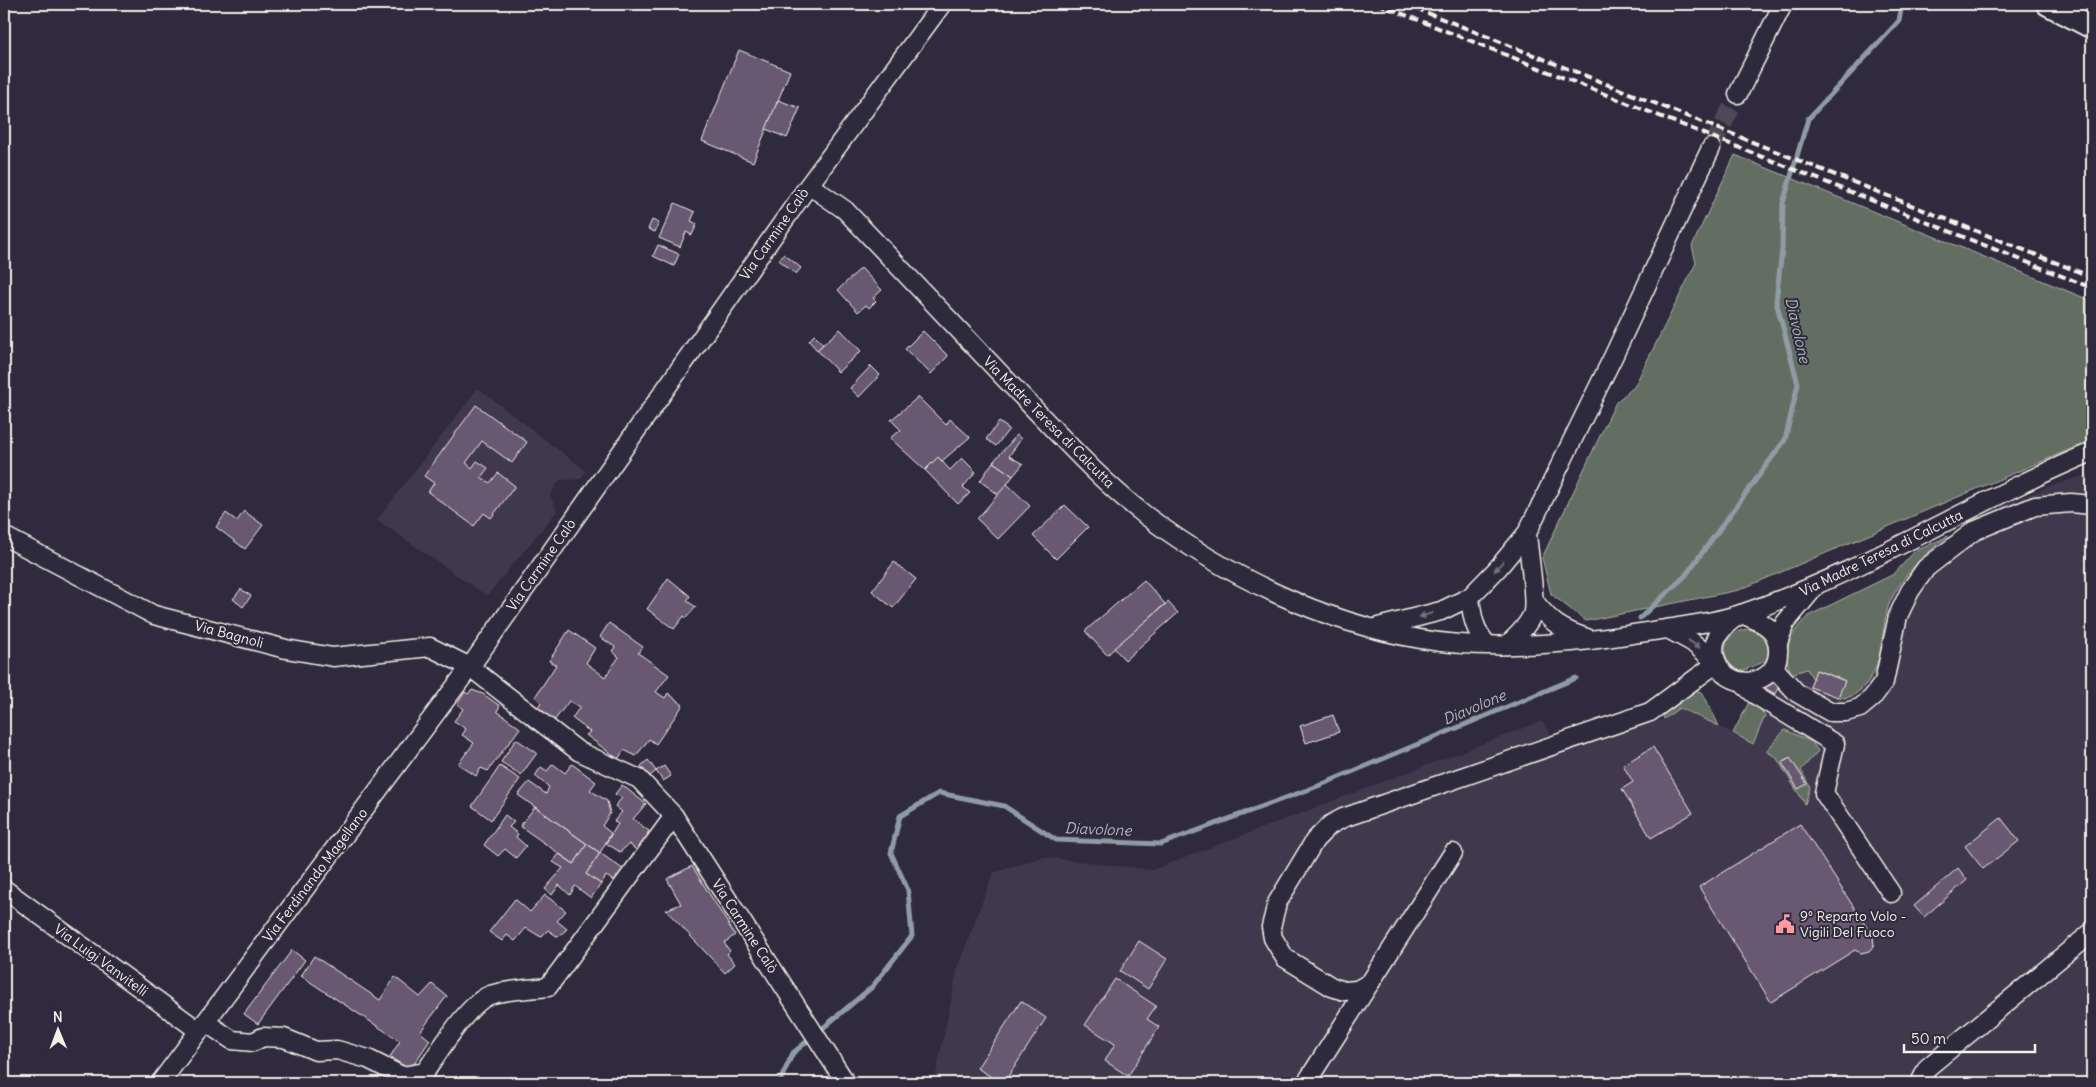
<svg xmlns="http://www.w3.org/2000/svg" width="2096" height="1087" font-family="Delius,sans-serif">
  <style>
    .built { fill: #40384d }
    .green { fill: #646e62; stroke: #acb0a5 }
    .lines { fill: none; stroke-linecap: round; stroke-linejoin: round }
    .stream { stroke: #909ca5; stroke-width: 5 }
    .building { fill: #685872; stroke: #f4f1e8 }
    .minor-tunnel { stroke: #4d4857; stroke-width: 18; stroke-dasharray: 18 9; stroke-linecap: butt }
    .minor-casing { stroke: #f4f1e8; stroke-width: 21 }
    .major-casing { stroke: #f4f1e8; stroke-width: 26 }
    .minor { stroke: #2f2a3d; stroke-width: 18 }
    .major { stroke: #2f2a3d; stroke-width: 22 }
    .rail { stroke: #f4f1e8; stroke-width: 4; stroke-dasharray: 8 4; stroke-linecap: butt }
    .oneway { fill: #747079 }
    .labels { text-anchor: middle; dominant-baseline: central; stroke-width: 4; stroke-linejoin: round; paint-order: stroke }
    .street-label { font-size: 14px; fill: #f4f1e8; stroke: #2f2a3d }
    .poi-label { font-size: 14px; fill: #f4f1e8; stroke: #2f2a3d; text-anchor: start }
    .water-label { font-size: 15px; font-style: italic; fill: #b2b9bc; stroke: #2f2a3d }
  </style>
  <rect width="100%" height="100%" fill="#2f2a3d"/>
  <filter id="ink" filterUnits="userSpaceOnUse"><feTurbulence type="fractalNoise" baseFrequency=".02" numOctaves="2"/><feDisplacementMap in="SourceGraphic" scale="10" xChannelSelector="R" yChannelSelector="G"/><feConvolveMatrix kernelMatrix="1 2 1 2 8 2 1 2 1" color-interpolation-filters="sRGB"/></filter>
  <g filter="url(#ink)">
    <!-- built -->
    <g class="built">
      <polygon points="478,388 586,471 581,479 560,480 550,495 557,511 487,596 377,520"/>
      <polygon points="2092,473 2092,1083 934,1083 958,966 993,873 1043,857 1152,870 1542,721 1561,748 1664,719 1679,707 1737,735 1769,680 1807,669 1888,604 1904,576 1923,556 1948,536 1997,508 2041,489"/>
    </g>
    <!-- green -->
    <g class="green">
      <polygon points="1735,155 2092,301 2092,440 1739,590 1586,621 1551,594 1542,558 1616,402 1634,387 1696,263 1692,246"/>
      <path d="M1948,536C1924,555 1903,574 1890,602C1887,607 1887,614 1885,620C1881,646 1881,673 1859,691C1853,696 1847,699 1838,697L1844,680L1817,670L1813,679L1807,669L1791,674C1781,650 1791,630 1810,615L1894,574L1914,552Z"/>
      <path d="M1748,629C1764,632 1772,645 1766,661L1740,672C1717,659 1721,632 1748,629Z"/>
      <polygon points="1696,690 1703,693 1719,726 1679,708 1664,719 1663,715"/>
      <polygon points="1749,702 1756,703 1765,716 1753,744 1733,733"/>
      <polygon points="1785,730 1812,742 1818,751 1801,770 1810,787 1805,804 1776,757 1766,751"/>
    </g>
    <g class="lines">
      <!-- stream -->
      <g class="stream">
        <polyline points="1640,618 1685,576 1785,440 1798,384 1776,301 1782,250 1783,203 1808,119 1899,21 1902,4"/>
        <polyline points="779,1083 793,1053 872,987 912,936 908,890 891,853 900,816 939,793 1004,806 1056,840 1161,844 1318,786 1576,678"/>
      </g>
    </g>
    <!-- building -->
    <g class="building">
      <polygon points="739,50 790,71 753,162 702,141"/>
      <polygon points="778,100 800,108 787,138 766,129"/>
      <polygon points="675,203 695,212 691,221 697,224 692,235 686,232 680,247 659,238"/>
      <polygon points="652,220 659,223 655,232 648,229"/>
      <polygon points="658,245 679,254 674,266 653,256"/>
      <polygon points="784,254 801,268 796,274 779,260"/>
      <polygon points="861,268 882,290 873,298 876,301 869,308 866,305 858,312 838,290"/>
      <polygon points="840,329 861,351 838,372 817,350"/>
      <polygon points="923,331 948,356 931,374 905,349"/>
      <polygon points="814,335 823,344 817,350 809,341"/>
      <polygon points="871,366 880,375 859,397 850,388"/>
      <polygon points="918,397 946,425 950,419 970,437 942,461 938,457 925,470 890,438 901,430 891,420"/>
      <polygon points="476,405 527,442 512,463 482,441 466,463 472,468 477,461 488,468 481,477 490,483 498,473 515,486 491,518 484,513 474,526 428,492 434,483 424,476"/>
      <polygon points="999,422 1009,429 996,446 986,439"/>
      <polygon points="1017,435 1021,439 1009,456 1023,464 1013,476 993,462"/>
      <polygon points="938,457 950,470 962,458 976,472 963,487 970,493 958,504 925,470"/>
      <polygon points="993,462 1013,476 999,495 980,481"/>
      <polygon points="1007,484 1030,506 998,539 977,519"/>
      <polygon points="1065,505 1088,527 1056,559 1033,536"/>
      <polygon points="244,511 263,525 245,549 216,527 226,513 237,521"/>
      <polygon points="894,562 916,579 893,608 872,591"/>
      <polygon points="668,578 690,596 687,601 696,607 686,618 684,616 674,629 647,609"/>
      <polygon points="1144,580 1165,604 1107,655 1085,631"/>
      <polygon points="241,589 251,596 243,607 233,599"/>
      <polygon points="1168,602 1178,613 1125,660 1114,648"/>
      <polygon points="609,623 643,647 638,653 669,675 656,692 665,698 668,693 683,705 656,744 649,739 636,756 624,750 618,759 586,735 590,732 572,718 580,707 569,701 554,721 536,708 541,703 535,697 556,665 549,661 569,630 595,648 586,663 605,677 619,657 612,651 615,647 600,637"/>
      <polygon points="1816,670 1845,681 1838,697 1810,687"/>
      <polygon points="1769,680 1779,686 1775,694 1765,688"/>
      <polygon points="472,690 483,694 500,706 497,711 520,728 488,771 481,768 476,776 458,764 474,743 462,735 466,729 454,721 463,709 457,704 465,692 468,694"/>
      <polygon points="1333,715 1339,732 1306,743 1300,726"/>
      <polygon points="516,739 537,753 521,775 501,762"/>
      <polygon points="1653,747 1693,813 1651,838 1622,789 1633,782 1623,765"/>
      <polygon points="1790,758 1807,784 1798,789 1782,763"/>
      <polygon points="648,760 656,771 649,777 641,766"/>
      <polygon points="553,764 565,773 572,764 596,782 590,790 607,801 610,813 602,826 611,833 600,853 518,795 529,782 546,794 549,787 535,776 541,767 547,771"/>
      <polygon points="500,766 520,779 491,820 472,806"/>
      <polygon points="664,766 671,776 663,781 656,771"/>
      <polygon points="622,785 646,804 633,819 649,831 647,834 652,836 640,853 629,844 620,852 606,843 618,824 614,821 622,812 615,806 622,798 615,794"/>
      <polygon points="535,807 587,844 574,864 520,826"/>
      <polygon points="505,815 514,822 509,827 518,834 516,837 526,846 516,858 505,849 498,856 484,845"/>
      <polygon points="2001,818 2019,841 1983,869 1965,846"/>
      <polygon points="1800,824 1873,937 1874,945 1869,951 1861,953 1855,950 1771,1002 1699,887"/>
      <polygon points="587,844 600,853 586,874 601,884 591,898 575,886 570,895 559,885 552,895 545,889 563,868 553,862 559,854 574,864"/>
      <polygon points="600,853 627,872 619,884 606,876 601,884 586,874"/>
      <polygon points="692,866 735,935 724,943 730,951 727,954 735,964 725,973 666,910 681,904 667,879"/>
      <polygon points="1958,868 1967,880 1924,917 1914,906"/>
      <polygon points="545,895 566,911 557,921 567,929 558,937 548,930 541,937 526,928 515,941 507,935 502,941 489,932 515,899 530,912"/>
      <polygon points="1139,941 1167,959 1148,989 1120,971"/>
      <polygon points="292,950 305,960 258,1024 244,1014"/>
      <polygon points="314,956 380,1000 395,977 420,997 432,984 447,996 420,1032 430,1040 410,1070 390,1057 400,1041 301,976"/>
      <polygon points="1115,979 1156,1006 1147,1019 1159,1027 1128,1076 1105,1061 1115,1044 1085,1025"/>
      <polygon points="1021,1001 1046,1018 1004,1083 1001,1083 977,1068"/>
    </g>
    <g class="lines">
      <!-- minor-tunnel -->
      <polyline class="minor-tunnel" points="1711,148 1738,94"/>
      <!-- minor casing -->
      <g class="minor-casing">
        <g id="minor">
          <polyline points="1738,94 1783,4"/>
          <path d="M809,185L845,210C902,270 958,329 1015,389C1057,432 1097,478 1145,515C1225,575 1321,622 1420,639C1470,648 1522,646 1572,642C1606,639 1639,633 1673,628C1696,624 1721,621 1744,613C1865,572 1974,501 2092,452"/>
          <polyline points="4,536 154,615 286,649 333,657 430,647 470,667 578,751 639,779 674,816 846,1083"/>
          <path d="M1470,597C1472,616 1474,630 1487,644"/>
          <path d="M1535,602C1551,623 1562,630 1587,638"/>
          <path d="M1738,616C1732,620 1725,625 1721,631C1715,638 1713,648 1715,657C1724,694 1781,688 1778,648C1777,627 1759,621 1741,614"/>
          <polyline points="1378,627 1441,611 1470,597 1498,568 1527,533 1613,357 1711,148"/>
          <polyline points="1778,643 1785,623 1814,588"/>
          <path d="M1507,645C1516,637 1527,627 1532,615C1537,603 1528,550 1527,533"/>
          <polyline points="1774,668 1797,693 1830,712 1846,712 1860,708 1872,698 1884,682 1898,616 1910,591 1926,568 1974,531 2035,506 2071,503 2092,505"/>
          <polyline points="1742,683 1754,694 1835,744 1824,793 1891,893"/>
          <polyline points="4,889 199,1031"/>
          <polyline points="1371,982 1357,990 1344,991 1332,987 1285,958 1273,938 1271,927 1277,903 1315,840 1330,825 1343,818 1650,712 1717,663 1692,642 1668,629"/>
          <path d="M205,1022L232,1040L253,1042L263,1037L284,1038L316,1051L337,1050L368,1059L402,1076L425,1072C439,1052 468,1003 490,995C504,990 532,989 548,987L674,816"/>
          <polyline points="160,1083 470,667 809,185 942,4"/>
          <polyline points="1306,1083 1453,853"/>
          <polyline points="1920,1083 1927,1068 2092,932"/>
        </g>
      </g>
      <!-- major casing -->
      <g class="major-casing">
        <polyline id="major" points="2048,4 2092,27"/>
      </g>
      <!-- minor -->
      <use href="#minor" class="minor"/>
      <!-- major -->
      <use href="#major" class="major"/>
      <!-- rail -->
      <g class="rail">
        <polyline points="1378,4 2092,288"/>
        <polyline points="1405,4 2092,277"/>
      </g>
    </g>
    <!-- one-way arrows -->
    <defs><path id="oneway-solid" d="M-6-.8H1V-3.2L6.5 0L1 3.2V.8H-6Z" transform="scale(1.25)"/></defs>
    <g class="oneway">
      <use href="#oneway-solid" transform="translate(1499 566) rotate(131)"/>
      <use href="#oneway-solid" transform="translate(1426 615) rotate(163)"/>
      <use href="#oneway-solid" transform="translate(1694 644) rotate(33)"/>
    </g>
  </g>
  <!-- icons -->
  <defs>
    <g id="civic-bare" transform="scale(1.5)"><path d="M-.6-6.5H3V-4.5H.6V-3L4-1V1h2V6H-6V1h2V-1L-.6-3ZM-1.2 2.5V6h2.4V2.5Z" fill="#ff9aa2" stroke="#2f2a3d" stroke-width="2.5" paint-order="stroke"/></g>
  </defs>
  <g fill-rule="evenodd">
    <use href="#civic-bare" x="1785" y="924"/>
  </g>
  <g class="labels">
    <!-- street labels -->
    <g class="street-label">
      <text transform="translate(774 234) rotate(-55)">Via Carmine Calò</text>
      <text transform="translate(1049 422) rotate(45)">Via Madre Teresa di Calcutta</text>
      <text transform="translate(1881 553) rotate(-26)">Via Madre Teresa di Calcutta</text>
      <text transform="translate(541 565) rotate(-55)">Via Carmine Calò</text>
      <text transform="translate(229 634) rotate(15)">Via Bagnoli</text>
      <text transform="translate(315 875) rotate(-53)">Via Ferdinando Magellano</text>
      <text transform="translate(745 926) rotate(57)">Via Carmine Calò</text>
      <text transform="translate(101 960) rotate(36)">Via Luigi Vanvitelli</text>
    </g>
    <!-- poi labels -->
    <g class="poi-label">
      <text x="1800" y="916">9º Reparto Volo -<tspan x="1800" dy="16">Vigili Del Fuoco</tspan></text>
    </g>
    <!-- water labels -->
    <g class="water-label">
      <text transform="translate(1798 330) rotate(77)">Diavolone</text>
      <text transform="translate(1474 707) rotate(-23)">Diavolone</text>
      <text transform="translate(1098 829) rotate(2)">Diavolone</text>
    </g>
  </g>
  <!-- margin -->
  <rect width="2096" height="1087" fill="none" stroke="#2f2a3d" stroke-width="20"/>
  <rect x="10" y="10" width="2076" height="1067" fill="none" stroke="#f4f1e8" stroke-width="2" filter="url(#ink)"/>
  <!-- north arrow -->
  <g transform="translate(58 1030) rotate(359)" stroke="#2f2a3d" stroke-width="4" paint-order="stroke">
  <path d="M0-4L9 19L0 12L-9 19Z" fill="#f4f1e8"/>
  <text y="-8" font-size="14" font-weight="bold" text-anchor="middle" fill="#f4f1e8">N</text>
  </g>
  <!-- scale -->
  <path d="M1904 1044v8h131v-8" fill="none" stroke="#f4f1e8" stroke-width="2.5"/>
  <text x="1911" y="1044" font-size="15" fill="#f4f1e8" stroke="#2f2a3d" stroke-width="4" paint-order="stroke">50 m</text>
</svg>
